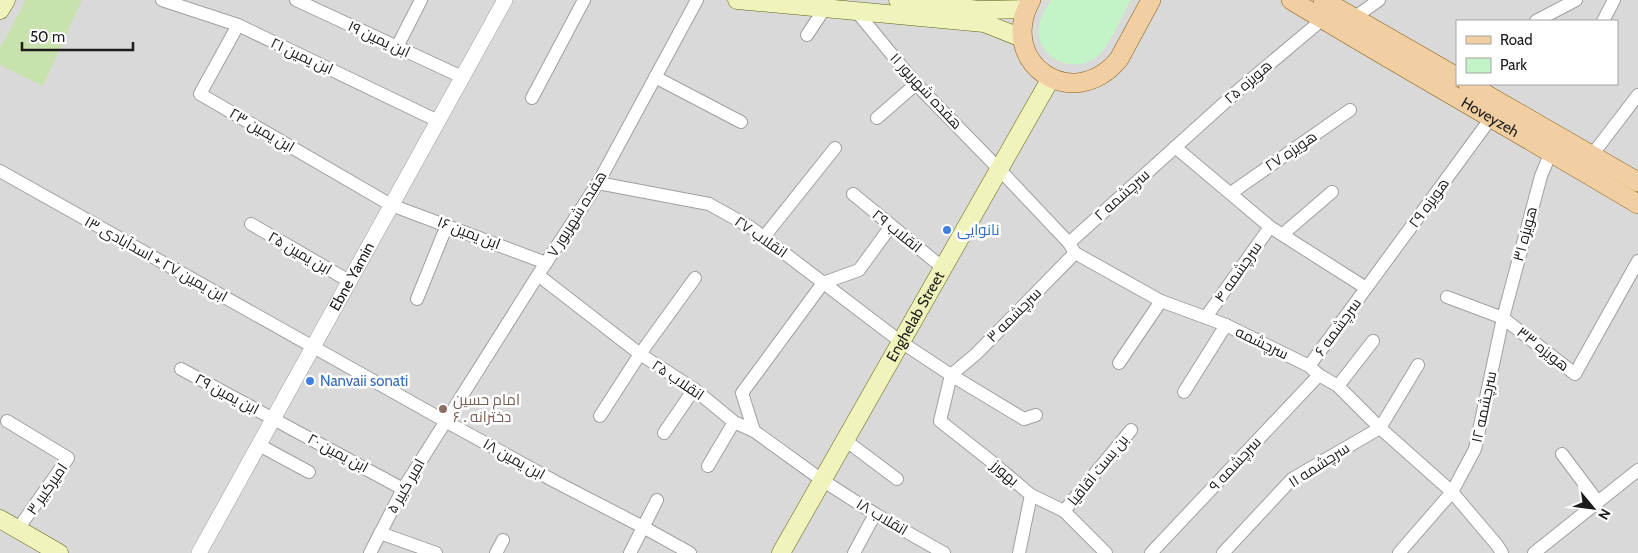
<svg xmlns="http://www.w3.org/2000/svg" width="1638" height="553" font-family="Cabin,Cairo,sans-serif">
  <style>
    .residential { fill: #dad9d9; fill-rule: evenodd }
    .grass { fill: #c8e2ad }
    .park { fill: #c3f3c6 }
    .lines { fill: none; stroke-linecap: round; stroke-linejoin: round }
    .minor-casing { stroke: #a0a0a0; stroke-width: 14 }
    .tertiary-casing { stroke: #a0a0a0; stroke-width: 16 }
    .secondary-casing { stroke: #5f670f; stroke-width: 19 }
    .primary-casing { stroke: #865d0e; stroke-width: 20 }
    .minor { stroke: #fff; stroke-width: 12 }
    .tertiary { stroke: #fff; stroke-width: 15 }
    .secondary { stroke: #f0f3bb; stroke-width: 18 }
    .primary { stroke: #f2cfa2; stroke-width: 19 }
    .shop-dot { fill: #3f7fe0; stroke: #fff; stroke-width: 2 }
    .education-dot { fill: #8d6e63; stroke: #fff; stroke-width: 2 }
    .labels { text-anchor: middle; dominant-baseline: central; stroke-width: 5; stroke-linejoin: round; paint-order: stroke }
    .street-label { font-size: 15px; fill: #1c1c1c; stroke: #fff }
    .shop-label { font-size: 15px; fill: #366cbe; stroke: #fff; text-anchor: start }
    .education-label { font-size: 15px; fill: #785e54; stroke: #fff; text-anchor: start }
  </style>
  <rect width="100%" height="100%" fill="#ece9e3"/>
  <!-- residential -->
  <path class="residential" d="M0,0H1638V553H0ZM1457,21H1617V84H1457Z"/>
  <!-- grass -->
  <polygon class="grass" points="26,0 82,0 43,86 0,65 0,48"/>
  <!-- park -->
  <path class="park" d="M1051,0H1131C1123,14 1110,44 1100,54C1078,76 1037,61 1039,29C1040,18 1046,9 1051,0Z"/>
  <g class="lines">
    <!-- minor casing -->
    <g class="minor-casing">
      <g id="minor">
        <polyline points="162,0 238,25 438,121"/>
        <polyline points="296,0 462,77"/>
        <polyline points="857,12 916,84 999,169 1069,243 1075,253 1161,301 1226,325 1309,366 1319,375 1338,386 1380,428 1452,492 1497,545 1502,553"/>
        <polyline points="1354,18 1379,0"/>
        <polyline points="1536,21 1576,0"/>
        <polyline points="1603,21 1614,0"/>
        <polyline points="238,25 200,94 391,205 546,263"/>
        <polyline points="807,35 825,8"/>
        <polyline points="397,47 421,0"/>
        <polyline points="655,77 741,122"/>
        <polyline points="532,98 584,0"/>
        <polyline points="877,118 916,84"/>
        <polyline points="1175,147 1270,227 1366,288"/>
        <polyline points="1592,155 1638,95"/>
        <polyline points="0,171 445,421 556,482 643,527 690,553"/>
        <polyline points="598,183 709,204 750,227 901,342 951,375 1024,419 1036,415"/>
        <polyline points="1231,193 1350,110"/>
        <polyline points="853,194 943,268"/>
        <polyline points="251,224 349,281"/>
        <polyline points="1283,234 1332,192"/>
        <polyline points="764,237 835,148"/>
        <polyline points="1069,243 1242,87 1323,19"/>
        <polyline points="538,275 640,354 694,389 734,422 754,431 822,480 875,514 944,553"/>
        <polyline points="1447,297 1503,318 1575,374 1638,261"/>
        <polyline points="417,299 447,225"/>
        <polyline points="1206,317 1270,227"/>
        <polyline points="1119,363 1161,301"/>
        <polyline points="1309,366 1491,118"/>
        <polyline points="181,369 403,489"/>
        <polyline points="951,375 940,421 992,462 1031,495 1064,511 1106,553"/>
        <polyline points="951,375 976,354 1075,253"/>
        <polyline points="1338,386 1373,341"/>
        <polyline points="1184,392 1226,325"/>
        <polyline points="600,416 640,354 695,278"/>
        <polyline points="7,421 68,458 18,529"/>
        <polyline points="754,431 742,393 823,283 859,270 891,226"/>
        <polyline points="664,433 694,389"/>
        <polyline points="845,440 897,479"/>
        <polyline points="259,445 309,472"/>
        <polyline points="1562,454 1598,502"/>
        <polyline points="708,466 734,422"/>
        <polyline points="1064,511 1131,430"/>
        <polyline points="380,533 436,553"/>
        <polyline points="370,553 403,489 538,275 598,183 697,0"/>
        <polyline points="496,553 503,540"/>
        <polyline points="630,553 657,500"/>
        <polyline points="854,553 875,514"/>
        <polyline points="1019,553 1031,495"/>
        <polyline points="1151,553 1319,375"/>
        <polyline points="1223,553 1292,479 1380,428 1418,365"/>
        <polyline points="1399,553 1452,492 1475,449 1503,318 1541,176 1551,152"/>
        <polyline points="1534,553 1638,470"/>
      </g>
    </g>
    <!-- tertiary casing -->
    <g class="tertiary-casing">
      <g id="tertiary">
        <path id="s1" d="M199,553L505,0"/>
      </g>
    </g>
    <!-- secondary casing -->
    <g class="secondary-casing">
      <g id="secondary">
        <polyline points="737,0 984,23 1022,38"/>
        <polyline points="898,0 979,10 1026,9"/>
        <polyline points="0,10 6,0"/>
        <polyline points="0,519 59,553"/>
        <path id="s2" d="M781,553L1051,78"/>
      </g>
    </g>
    <!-- primary casing -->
    <g class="primary-casing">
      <g id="primary">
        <path d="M1031,0C996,63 1073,115 1119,59L1151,0"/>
        <path id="s3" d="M1291,0C1406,70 1523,135 1638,204"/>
        <polyline points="1323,0 1457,77"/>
        <polyline points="1468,84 1638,182"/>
      </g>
    </g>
    <!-- minor -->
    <use href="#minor" class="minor"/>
    <!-- tertiary -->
    <use href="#tertiary" class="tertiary"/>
    <!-- secondary -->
    <use href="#secondary" class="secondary"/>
    <!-- primary -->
    <use href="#primary" class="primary"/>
  </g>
  <!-- markers -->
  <g class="shop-dot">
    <circle cx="947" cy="230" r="5"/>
    <circle cx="310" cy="381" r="5"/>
  </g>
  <circle class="education-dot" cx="443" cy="409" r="5"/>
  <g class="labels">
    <!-- street labels -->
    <g class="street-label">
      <text transform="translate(379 39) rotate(25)">ابن یمین ۱۹</text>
      <text transform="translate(302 56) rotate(25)">ابن یمین ۲۱</text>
      <text transform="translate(1248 82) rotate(-41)">هویزه ۲۵</text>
      <text transform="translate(926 91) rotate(47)">هفده شهریور ۱۱</text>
      <text stroke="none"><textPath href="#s3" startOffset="231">Hoveyzeh</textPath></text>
      <text transform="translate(262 130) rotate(30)">ابن یمین ۲۳</text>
      <text transform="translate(1291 151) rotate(-34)">هویزه ۲۷</text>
      <text transform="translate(1122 195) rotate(-42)">سرچشمه ۲</text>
      <text transform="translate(1429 203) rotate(-54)">هویزه ۲۹</text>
      <text transform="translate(577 214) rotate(-58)">هفده شهریور ۷</text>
      <text transform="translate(897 231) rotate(39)">انقلاب ۲۹</text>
      <text transform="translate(469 233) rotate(21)">ابن یمین ۱۶</text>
      <text transform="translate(1525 234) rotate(-75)">هویزه ۳۱</text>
      <text transform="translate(761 237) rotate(35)">انقلاب ۲۷</text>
      <text transform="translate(300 253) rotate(30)">ابن یمین ۲۵</text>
      <text transform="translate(156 259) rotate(29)">ابن یمین ۲۷ + اسدآبادی ۱۳</text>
      <text transform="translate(1238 272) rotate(-55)">سرچشمه ۴</text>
      <text stroke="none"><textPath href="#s1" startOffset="316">Ebne Yamin</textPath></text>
      <text transform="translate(1014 315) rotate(-45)">سرچشمه ۳</text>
      <text stroke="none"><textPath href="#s2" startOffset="272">Enghelab Street</textPath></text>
      <text transform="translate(1338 327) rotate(-54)">سرچشمه ۶</text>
      <text transform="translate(1262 343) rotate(26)">سرچشمه</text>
      <text transform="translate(1543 349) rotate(38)">هویزه ۳۳</text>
      <text transform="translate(678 380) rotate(34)">انقلاب ۲۵</text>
      <text transform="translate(227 394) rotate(28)">ابن یمین ۲۹</text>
      <text transform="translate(1484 407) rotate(-78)">سرچشمه ۱۲</text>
      <text transform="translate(338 453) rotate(28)">ابن یمین ۲۰</text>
      <text transform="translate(514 459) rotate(29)">ابن یمین ۱۸</text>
      <text transform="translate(1235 464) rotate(-47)">سرچشمه ۹</text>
      <text transform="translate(1319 465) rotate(-33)">سرچشمه ۱۱</text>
      <text transform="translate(1098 470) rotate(-51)">بن بست اقاقیا</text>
      <text transform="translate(1005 473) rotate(40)">بهورز</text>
      <text transform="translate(406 486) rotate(-60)">امیر کبیر ۵</text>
      <text transform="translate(47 489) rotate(-55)">امیرکبیر ۳</text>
      <text transform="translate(882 517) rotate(31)">انقلاب ۱۸</text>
    </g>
    <!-- shop labels -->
    <g class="shop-label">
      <text x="957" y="230">نانوایی</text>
      <text x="320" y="381">Nanvaii sonati</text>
    </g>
    <!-- education labels -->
    <g class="education-label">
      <text x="453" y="400">امام حسین<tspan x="453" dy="17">۶ . دخترانه</tspan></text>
    </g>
  </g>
  <!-- legend -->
  <rect x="1456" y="20" width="162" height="65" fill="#ffffff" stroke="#a4a4a4"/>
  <rect x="1466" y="36" width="25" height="8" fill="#f2cfa2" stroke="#a4a4a4"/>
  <text x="1500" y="45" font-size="15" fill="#1c1c1c">Road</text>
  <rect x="1466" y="58" width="25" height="15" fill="#c3f3c6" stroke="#a4a4a4"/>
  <text x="1500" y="70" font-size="15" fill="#1c1c1c">Park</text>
  <!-- north arrow -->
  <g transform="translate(1593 508) rotate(119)" stroke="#ffffff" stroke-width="4" paint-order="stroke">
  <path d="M0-4L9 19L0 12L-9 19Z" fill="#1c1c1c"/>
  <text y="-8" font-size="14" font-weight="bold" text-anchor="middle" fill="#1c1c1c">N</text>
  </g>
  <!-- scale -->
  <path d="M22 42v8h111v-8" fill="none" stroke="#1c1c1c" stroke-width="2.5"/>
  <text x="30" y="42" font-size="15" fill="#1c1c1c" stroke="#ffffff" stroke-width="4" paint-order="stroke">50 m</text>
</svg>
